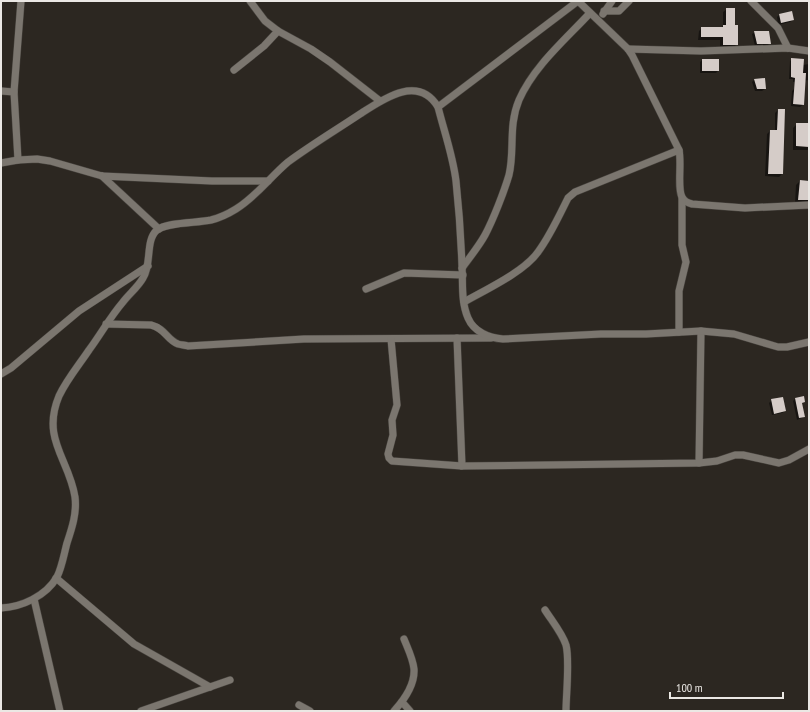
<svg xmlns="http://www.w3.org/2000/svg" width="810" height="712" font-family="'PT Sans Narrow',sans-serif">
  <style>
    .shadow { fill: #0007 }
    .building { fill: #d5ccc8 }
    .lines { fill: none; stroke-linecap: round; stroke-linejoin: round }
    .minor-casing { stroke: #48443f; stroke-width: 8 }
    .minor { stroke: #7b766f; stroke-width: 7 }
  </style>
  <rect width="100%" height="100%" fill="#2c2721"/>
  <!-- shadow -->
  <g class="shadow">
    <polygon points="727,9 734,26 737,44 734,47 720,48 720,40 698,40 699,31 702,28 721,28 723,26 723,12"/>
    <polygon points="779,15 793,20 790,22 778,25 777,17"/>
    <polygon points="755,32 770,43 767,46 755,46 752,34"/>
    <polygon points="792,59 803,65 809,64 809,80 793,82 793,79 789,79 790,61"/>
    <polygon points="702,60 718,71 716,73 700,73 700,62"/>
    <polygon points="754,80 765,89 762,91 755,91 752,82"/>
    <polygon points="795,88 803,105 800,107 791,106 792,91"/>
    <polygon points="778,110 782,174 779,177 765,176 767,134 770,131 775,131 775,113"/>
    <polygon points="797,124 809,124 808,150 793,150 793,128"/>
    <polygon points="800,181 809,182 809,204 795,203 796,185"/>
    <polygon points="803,397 804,402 801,404 804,417 797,420 793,401 795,399"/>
    <polygon points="772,400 785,411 782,413 772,415 769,403"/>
  </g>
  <!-- building -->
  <g class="building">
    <polygon points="726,8 735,8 735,25 738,25 738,45 723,45 723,37 701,37 701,27 723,27 723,25 726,25"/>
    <polygon points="792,11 794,20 781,23 779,14"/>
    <polygon points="754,31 769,31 771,44 757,44"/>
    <polygon points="791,58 804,59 803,73 806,73 804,105 793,104 795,78 791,77"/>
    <rect x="702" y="59" width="17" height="12"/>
    <polygon points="765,78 766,89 757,89 754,79"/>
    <polygon points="778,109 785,109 783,174 768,174 770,130 777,130"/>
    <polygon points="796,123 809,123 809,147 796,146"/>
    <polygon points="800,180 809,181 809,200 798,200"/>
    <polygon points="804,396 805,402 802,403 805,417 799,418 795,398"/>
    <polygon points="783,397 786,411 774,414 771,399"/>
  </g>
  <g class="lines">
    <!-- minor casing -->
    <g class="minor-casing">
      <g id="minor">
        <polyline points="250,1 265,21 278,31 311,49 330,62 380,101"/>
        <path d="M578,1L628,49L632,55L679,150C682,163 677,188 682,197C684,201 688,203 692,204L745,208L809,205"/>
        <polyline points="751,1 778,28 788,48"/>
        <polyline points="604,11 619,11 629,1"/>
        <polyline points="603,14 612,1"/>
        <polyline points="628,49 701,51 788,48 809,51"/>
        <polyline points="234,70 264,46 278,31"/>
        <polyline points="1,91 14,92"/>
        <polyline points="438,107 578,1"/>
        <polyline points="18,160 14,92 21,1"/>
        <polyline points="1,163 18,160 37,159 50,161 102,176 212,181 268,181"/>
        <polyline points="102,176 159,229"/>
        <path d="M462,268C470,257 479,246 485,235C493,220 504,192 509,175C515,150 508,126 519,100C534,66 565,40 590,13"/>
        <polyline points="366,289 404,273 463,275"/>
        <path d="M464,302C485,290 524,272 538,252C550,236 559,216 568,198L575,192L679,150"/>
        <path d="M106,324L151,325C166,329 166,339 178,344C181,345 185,345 188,346L304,339L491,338"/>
        <polyline points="679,332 679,291 686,262 682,245 682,198"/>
        <polyline points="457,338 462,466"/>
        <polyline points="391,339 397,405 392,420 393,435 388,454 389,458 392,461 462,466 699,463 717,461 735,455 743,455 779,463 789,460 809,449"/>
        <polyline points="1,374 11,368 79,311 148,266"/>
        <polyline points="699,463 701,331"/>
        <polyline points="56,578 134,644 210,687"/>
        <polyline points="34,599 60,711"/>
        <path d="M1,608C22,607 46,596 57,577C62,567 64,554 67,543C72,528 77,513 75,497C69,459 41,439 59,396C67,379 79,365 89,350C101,334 110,317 123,302C129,294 138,287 143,278C152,265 145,240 157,230C167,222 197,223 211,220C219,218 228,214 236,209C256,197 270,177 288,162C311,145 336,130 360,114C383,99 418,74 438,107C444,131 453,156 456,181C459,209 461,238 462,266C463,284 461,302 468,318C474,332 489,338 503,339L601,334H646L701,331L734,334L778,347H787L809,342"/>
        <path d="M545,610C552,621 562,633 566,645C570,660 566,695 566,711"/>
        <polyline points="402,702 410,711"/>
        <polyline points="299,705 310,711"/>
        <polyline points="141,711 230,680"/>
        <path d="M394,711C404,700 415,685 414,669C413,659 408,649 404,639"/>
      </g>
    </g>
    <!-- minor -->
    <use href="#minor" class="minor"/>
  </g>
  <!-- border -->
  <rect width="810" height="712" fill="none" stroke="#ebe8e4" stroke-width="4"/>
  <!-- scale -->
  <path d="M670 692v6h113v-6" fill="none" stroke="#ebe8e4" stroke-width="2"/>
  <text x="676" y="692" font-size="12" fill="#ebe8e4" stroke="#2c2721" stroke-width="3" paint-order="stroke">100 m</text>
</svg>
